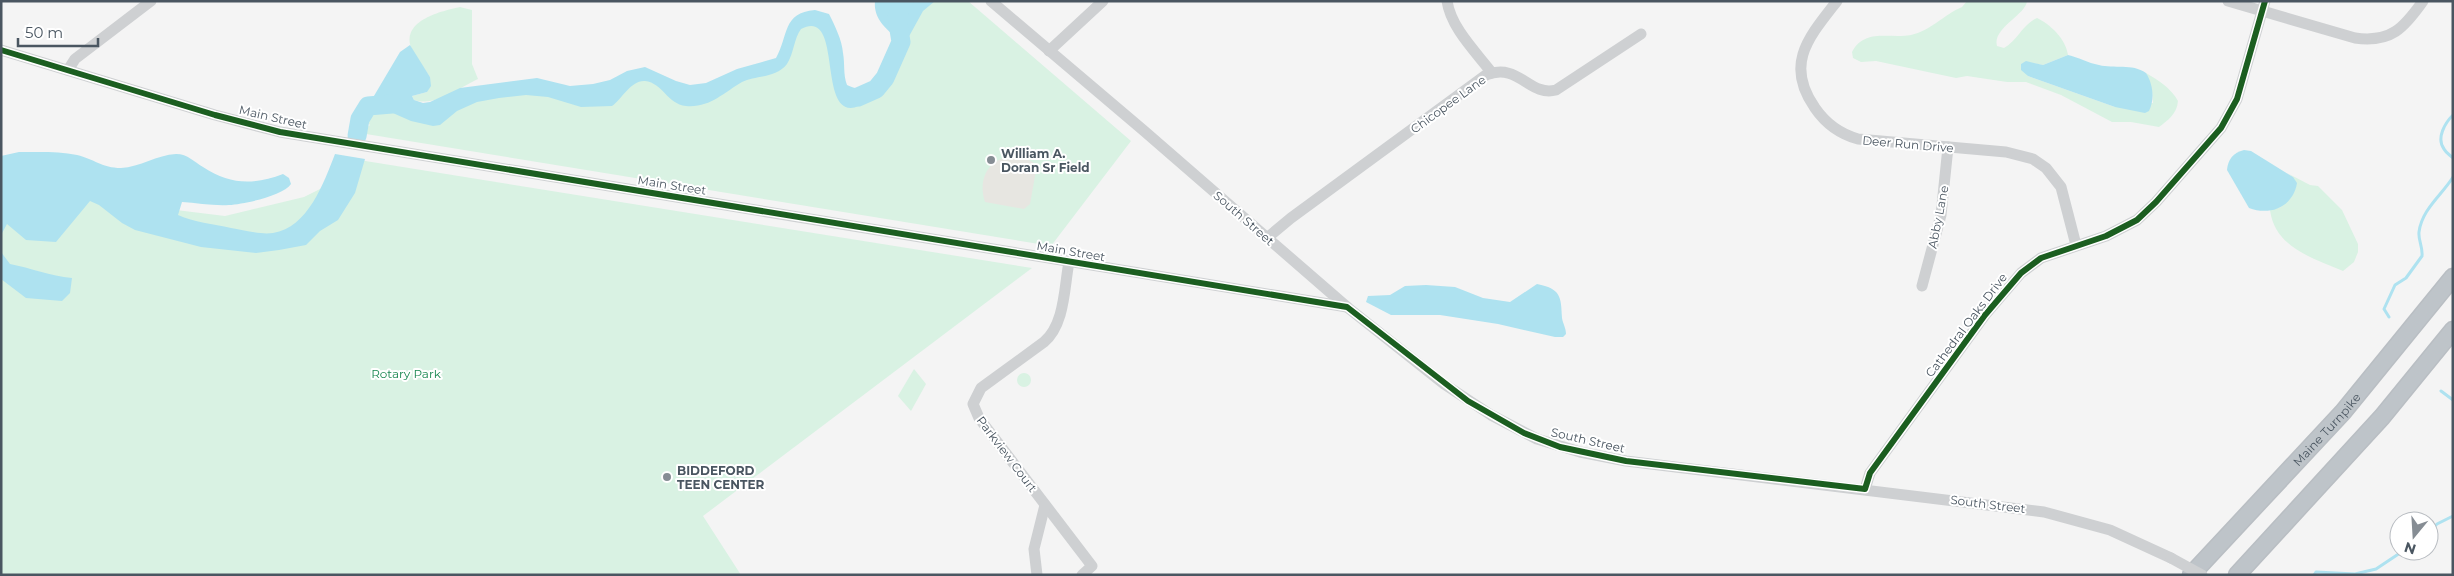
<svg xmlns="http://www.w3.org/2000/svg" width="2454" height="576" font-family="Montserrat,sans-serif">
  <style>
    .green { fill: #d9f2e3 }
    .sand { fill: #e7e6e1 }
    .water { fill: #aee2f0 }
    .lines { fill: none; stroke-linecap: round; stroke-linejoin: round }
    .stream { stroke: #aee2f0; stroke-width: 3 }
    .river { stroke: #aee2f0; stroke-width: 19 }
    .highway-casing { stroke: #b9bec3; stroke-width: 19 }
    .minor { stroke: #ced0d2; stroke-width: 11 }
    .highway { stroke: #bec4c9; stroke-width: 16 }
    .minor-bridge { stroke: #ced0d2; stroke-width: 11 }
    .cycleway-casing { stroke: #fff; stroke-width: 9 }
    .cycleway { stroke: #1b5e20; stroke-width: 6 }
    .poi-dot { fill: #868d94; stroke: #fff; stroke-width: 2 }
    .labels { text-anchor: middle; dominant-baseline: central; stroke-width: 4; stroke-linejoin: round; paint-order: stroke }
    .street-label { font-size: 12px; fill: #4a5661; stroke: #fff }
    .poi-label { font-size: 12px; font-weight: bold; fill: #4a5661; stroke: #fff; text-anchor: start }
    .park-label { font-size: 12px; fill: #17864f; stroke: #fff }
  </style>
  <rect width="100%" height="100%" fill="#f4f4f4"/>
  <!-- green -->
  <g class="green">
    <path d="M908,1H968L1131,141L1051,246L360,133L370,125L365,120L371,107L412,108L489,93L584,97L638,76L677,94L774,66L799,22L820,20C825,33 835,73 843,82C863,106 905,66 909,44C910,34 908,13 908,1Z"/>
    <path d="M1967,1H2027C2026,15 1992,28 1997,46L2004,48C2017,41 2023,24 2037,18C2050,24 2066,39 2068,55L2043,65L2026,62L2021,64L2028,76L2115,107L2153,103L2152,91L2146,73C2158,80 2171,88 2178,101C2177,114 2168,120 2159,127L2131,122H2112L2061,95L2026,82H2007L1967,76L1956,78L1876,61L1861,62L1853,58L1852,52C1865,28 1889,39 1911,35C1930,31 1945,14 1962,7Z"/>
    <path d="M460,7L472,10V64L478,79C458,88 437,107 414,100L412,96L427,92L430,77C424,67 414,57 411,47C402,20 442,11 460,7Z"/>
    <polygon points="353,159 1032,268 703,516 741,575 1,575 1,202 45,194 225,216 304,197 344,177"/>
    <path d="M2287,173L2310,185L2318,186L2342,210L2358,244V252L2354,262L2343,271C2313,258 2275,248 2270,210L2281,207L2293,177Z"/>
    <polygon points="914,369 926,384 911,411 898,396"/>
    <circle cx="1024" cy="380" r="7"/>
  </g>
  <!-- sand -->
  <path class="sand" d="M1011,156L1026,158L1037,165L1030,204L1024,209L985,202C978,181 986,160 1011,156Z"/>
  <!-- water -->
  <g class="water">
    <path d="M875,1H935L923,11L907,40L901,42C888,30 873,20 875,1Z"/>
    <path d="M815,10L829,14C835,26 842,40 843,53C845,64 843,74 847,85C860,92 876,88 885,78C879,90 872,100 859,106C815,124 845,6 801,29C794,38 794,53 787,64C775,79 755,75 742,82C723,93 710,108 686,106C667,104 663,83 645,81C631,80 622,99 612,106L581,107L548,97L526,95L499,98L477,102L457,111L440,125L433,126L411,121L386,110L368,106L400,52L410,45L430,77L431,86L427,92L412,96L414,100L423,103L430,102L460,88L537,78L570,86L593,84L610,80L627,71L645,67L676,81L690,85L706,83L737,69L776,58C789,35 782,13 815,10Z"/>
    <path d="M2068,55C2078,57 2088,63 2099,65C2114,69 2132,63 2146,73C2153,84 2155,99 2149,111L2145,113L2115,107L2028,76L2021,70V64L2026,61L2043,65Z"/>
    <path d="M2244,150L2251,151L2293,177L2297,183C2293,207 2270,216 2249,208L2227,170C2228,159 2233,153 2244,150Z"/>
    <path d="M19,152C38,152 59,151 77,155C94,159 102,168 121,168C140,167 157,155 176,154C188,154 194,162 203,167C230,185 254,185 283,174L289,178L291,184C283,196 244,204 229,205C214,206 197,203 182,202L178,215C194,222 213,224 231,228C243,230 261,235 273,233C308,228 324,182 335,154L365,159L355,193L338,220L320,231L306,245L279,250L256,253L201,247L135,230L122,223L99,205L90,201L56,242L26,240L7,224L1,235V156Z"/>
    <path d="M1,252L10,264C31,268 50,276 72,278L70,293L62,301L26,298L1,279Z"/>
    <path d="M1537,284C1561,289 1561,296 1562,318C1563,324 1566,328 1566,334L1563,337H1555L1498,324L1440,315H1391L1366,302L1368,296L1390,295L1405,286L1426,285L1455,287L1483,298L1510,302Z"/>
  </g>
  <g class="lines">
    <!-- stream -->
    <g class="stream">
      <path d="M2453,115C2445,123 2436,138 2444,149C2446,153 2450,155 2453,158"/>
      <path d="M2389,317L2384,309L2395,285L2406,278L2422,256C2423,247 2418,240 2419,232C2422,209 2442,195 2453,177"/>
      <polyline points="2441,391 2453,400"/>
      <polyline points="2429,532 2437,524 2453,516"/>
      <polyline points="2314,575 2316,572 2355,574 2376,569 2403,551"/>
    </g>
    <!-- river -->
    <g class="river">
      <polyline points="858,97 876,89 885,78 901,42 897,17 904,1"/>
      <polyline points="357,136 360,119 368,106 392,104"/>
    </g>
    <!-- highway casing -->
    <g class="highway-casing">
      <g id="highway">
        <path id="s1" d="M2191,575L2343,412L2453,277"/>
        <polyline points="2237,575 2382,417 2453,330"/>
      </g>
    </g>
    <!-- minor -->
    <g class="minor">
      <polyline points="991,1 1143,130 1347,307 1444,384 1491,415 1537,439 1580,452 1626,461 2044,512 2110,530 2171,558"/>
      <path d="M1447,1C1451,28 1476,52 1492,73"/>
      <path d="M1837,1C1809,37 1784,64 1815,108C1826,124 1840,134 1858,139L2006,152L2033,159L2046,168L2061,187L2076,245"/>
      <path d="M2228,1L2355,38C2391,43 2404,28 2423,1"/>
      <polyline points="1,50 215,115 280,132 1347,307"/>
      <polyline points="1049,51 1103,1"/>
      <polyline points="68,70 75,59 151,1"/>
      <path d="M1267,238L1291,218L1486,75C1519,62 1529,97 1556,90L1641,34"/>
      <path d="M1069,262C1064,288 1065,324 1044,342L981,388L973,404L979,418L1092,566L1082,575"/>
      <polyline points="1922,286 1941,215 1948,147"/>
      <polyline points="1865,489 1870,473 1985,315 2021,273 2041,258 2106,236 2137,220 2156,202 2221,128 2237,99 2265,1"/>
      <polyline points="1037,575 1034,549 1045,505"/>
    </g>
    <!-- highway -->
    <use href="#highway" class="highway"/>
    <!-- minor-bridge -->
    <polyline class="minor-bridge" points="2171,558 2202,575"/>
    <!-- cycleway casing -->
    <g class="cycleway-casing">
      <polyline id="cycleway" points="1,50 215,115 280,132 1347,307 1468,401 1524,433 1560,447 1626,461 1865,489 1870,473 1985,315 2021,273 2041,258 2106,236 2137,220 2156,202 2221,128 2237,99 2265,1"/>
    </g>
    <!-- cycleway -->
    <use href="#cycleway" class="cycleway"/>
  </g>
  <!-- markers -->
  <g class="poi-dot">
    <circle cx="991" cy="160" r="5"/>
    <circle cx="667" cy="477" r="5"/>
  </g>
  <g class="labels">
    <!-- street labels -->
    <g class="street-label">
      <text transform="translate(1448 104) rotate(-36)">Chicopee Lane</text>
      <text transform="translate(273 117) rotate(13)">Main Street</text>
      <text transform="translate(1908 144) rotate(5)">Deer Run Drive</text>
      <text transform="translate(672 185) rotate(9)">Main Street</text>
      <text transform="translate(1938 217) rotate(-79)">Abby Lane</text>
      <text transform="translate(1244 218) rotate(41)">South Street</text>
      <text transform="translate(1071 251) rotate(10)">Main Street</text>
      <text transform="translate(1966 325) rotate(-53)">Cathedral Oaks Drive</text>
      <text stroke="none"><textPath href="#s1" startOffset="199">Maine Turnpike</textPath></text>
      <text transform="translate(1588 440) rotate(13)">South Street</text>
      <text transform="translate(1007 454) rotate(53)">Parkview Court</text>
      <text transform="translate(1988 504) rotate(7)">South Street</text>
    </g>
    <!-- poi labels -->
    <g class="poi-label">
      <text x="1001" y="153">William A.<tspan x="1001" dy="14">Doran Sr Field</tspan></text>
      <text x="677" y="470">BIDDEFORD<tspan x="677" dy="14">TEEN CENTER</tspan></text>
    </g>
    <!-- park labels -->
    <g class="park-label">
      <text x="406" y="373">Rotary Park</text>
    </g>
  </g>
  <!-- border -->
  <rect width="2454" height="576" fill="none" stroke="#4a5661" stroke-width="5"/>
  <!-- north arrow -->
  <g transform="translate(2414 536) rotate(198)"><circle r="24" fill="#ffffff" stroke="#b7bbc0"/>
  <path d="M0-4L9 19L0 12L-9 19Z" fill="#868d94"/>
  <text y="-8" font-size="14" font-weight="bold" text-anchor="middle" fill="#4a5661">N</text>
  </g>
  <!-- scale -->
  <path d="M18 38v8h80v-8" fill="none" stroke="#4a5661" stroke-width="2.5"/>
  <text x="25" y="38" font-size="15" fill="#4a5661" stroke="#ffffff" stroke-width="4" paint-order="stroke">50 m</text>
</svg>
